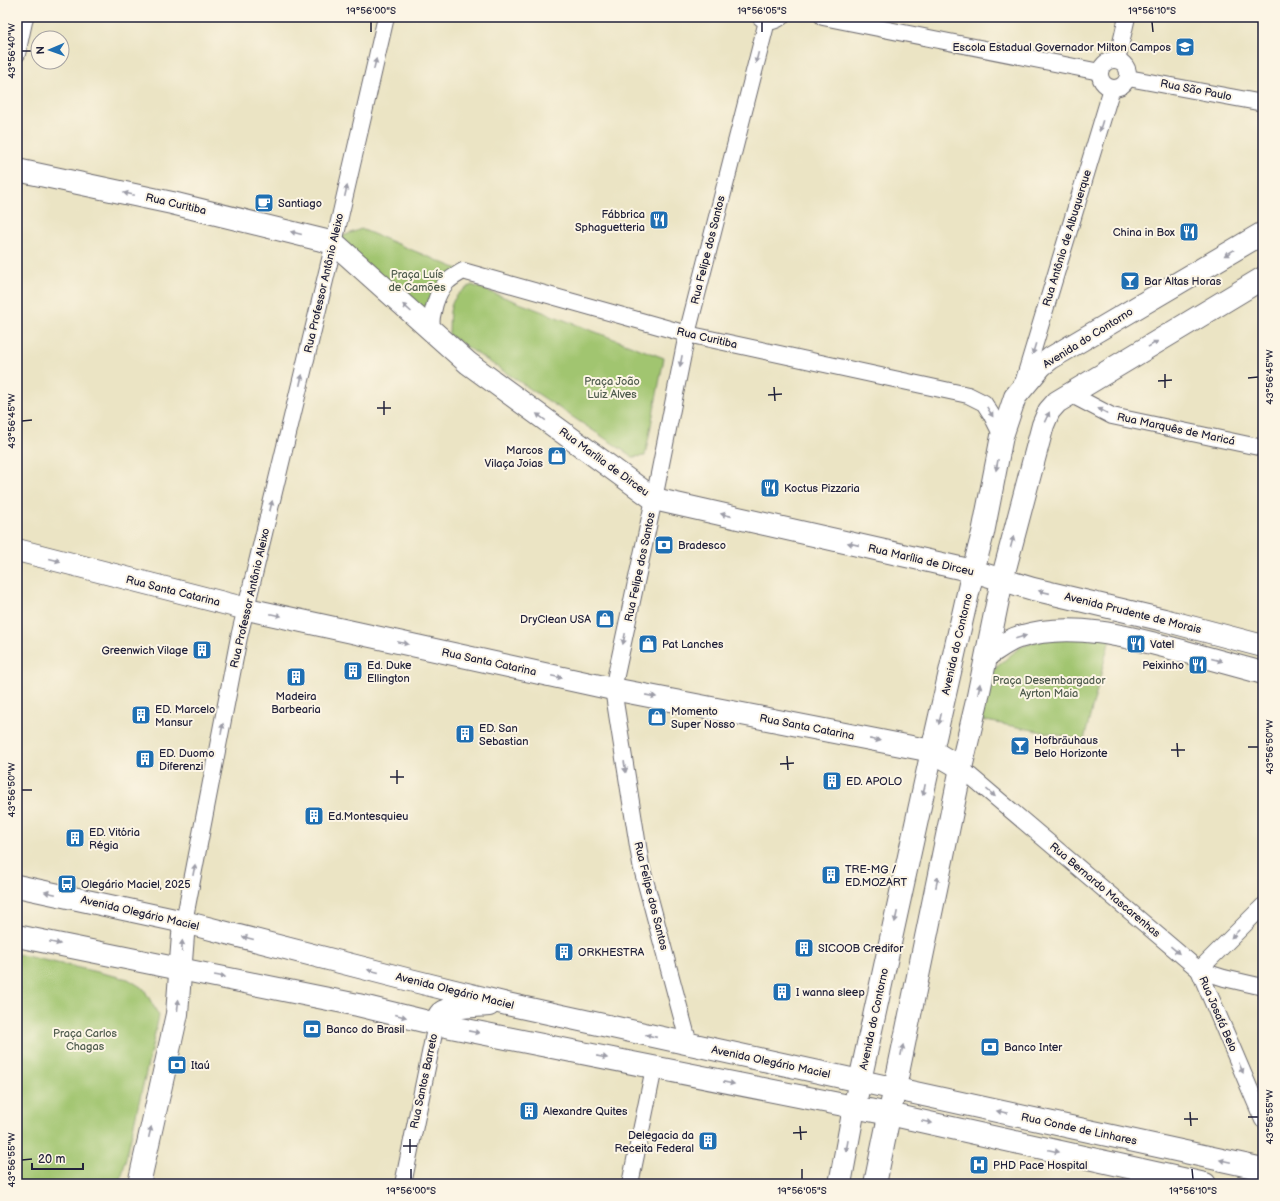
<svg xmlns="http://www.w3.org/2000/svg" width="1280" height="1201" font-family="'Balsamiq Sans',sans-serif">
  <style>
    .green { fill: #a1c56f; stroke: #627455 }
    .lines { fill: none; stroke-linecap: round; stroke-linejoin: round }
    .street-casing { stroke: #68666b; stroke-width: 18 }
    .secondary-casing { stroke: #68666b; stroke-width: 24 }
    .primary-casing { stroke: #68666b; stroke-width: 24 }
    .street { stroke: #fff; stroke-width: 16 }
    .secondary { stroke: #fff; stroke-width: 22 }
    .primary { stroke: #fff; stroke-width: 22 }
    .oneway { fill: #9c9ca7 }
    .ticks { fill: none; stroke: #22223b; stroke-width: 1.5 }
    .labels { text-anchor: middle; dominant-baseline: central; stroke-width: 4; stroke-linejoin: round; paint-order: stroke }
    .poi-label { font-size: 11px; fill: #22223b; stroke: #fcf5e5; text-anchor: start }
    .street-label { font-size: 11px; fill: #22223b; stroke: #fcf5e5 }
    .park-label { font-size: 11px; fill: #4e5b4d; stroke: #fcf5e5 }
    .neatline { fill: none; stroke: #22223b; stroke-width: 1.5 }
    .ticks-label { font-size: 10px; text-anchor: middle; fill: #22223b }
  </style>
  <rect width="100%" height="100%" fill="#fcf5e5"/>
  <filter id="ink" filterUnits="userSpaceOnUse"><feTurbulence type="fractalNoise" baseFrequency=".025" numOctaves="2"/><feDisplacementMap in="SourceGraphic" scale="8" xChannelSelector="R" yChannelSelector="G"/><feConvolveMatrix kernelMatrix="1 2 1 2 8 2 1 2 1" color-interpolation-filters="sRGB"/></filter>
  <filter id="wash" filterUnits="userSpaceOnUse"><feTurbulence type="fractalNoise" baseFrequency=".012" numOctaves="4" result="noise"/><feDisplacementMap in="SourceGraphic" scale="16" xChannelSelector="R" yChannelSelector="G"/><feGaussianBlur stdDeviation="0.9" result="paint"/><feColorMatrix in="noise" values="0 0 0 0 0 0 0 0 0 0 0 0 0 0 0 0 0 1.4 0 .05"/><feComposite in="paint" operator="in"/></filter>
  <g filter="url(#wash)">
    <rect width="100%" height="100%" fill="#ebe4c4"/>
    <!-- green -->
    <g class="green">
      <polygon points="361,229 463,271 436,300 431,321 335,239"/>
      <path d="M472,285L664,358L645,456L633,457L449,335C450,309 447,298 472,285Z"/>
      <polygon points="1111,635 1084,740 981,720 991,672 1020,647 1052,636"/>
      <polygon points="17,954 128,979 144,989 159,1016 120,1184 17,1184"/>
    </g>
  </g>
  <g filter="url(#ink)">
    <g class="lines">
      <!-- street casing -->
      <g class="street-casing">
        <g id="street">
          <path d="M760,17C767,23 774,22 781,17"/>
          <polyline points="823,17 1100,72"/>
          <polyline points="17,54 25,17"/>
          <circle cx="1114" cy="74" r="14"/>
          <polyline points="1117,60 1127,17"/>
          <polyline points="1128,78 1263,103"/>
          <path d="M431,329C431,314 436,293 447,282C451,278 458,274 463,271L687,334L968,395L984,403L991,414L1002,436"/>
          <polyline points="1023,383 1112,88"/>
          <polyline points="1070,394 1112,416 1263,448"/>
          <polyline points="961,768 1199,970 1224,978 1263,987"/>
          <polyline points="1263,906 1199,970 1263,1120"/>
          <polyline points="184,922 239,637 334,243 386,17"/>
          <polyline points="689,1044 641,865 613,689 654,499 687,334 767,21"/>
          <polyline points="403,1184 436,1024"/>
          <polyline points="630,1184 654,1068"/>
        </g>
      </g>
      <!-- secondary casing -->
      <g class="secondary-casing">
        <g id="secondary">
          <polyline points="17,170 172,203 334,243 468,363 654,499 973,571 1033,589 1164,620 1263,646"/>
          <polyline points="17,550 247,609 613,689 932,751 961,768"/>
          <path d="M987,655C997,649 1008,640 1019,637C1073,620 1134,638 1186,652C1212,659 1237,666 1263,673"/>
          <polyline points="17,886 184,922 410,980 507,1004 1263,1169"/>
          <polyline points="17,936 358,1005 436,1024 889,1114 1205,1184"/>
          <path d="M436,1024C437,1020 438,1016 441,1013C449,1006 479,1006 489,1005"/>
          <polyline points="139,1184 177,1014 184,922"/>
        </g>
      </g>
      <!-- primary casing -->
      <g class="primary-casing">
        <g id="primary">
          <polyline points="840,1184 854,1108 932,751 973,571 983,533 1002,436 1015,397 1041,366 1051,358 1263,233"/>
          <polyline points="875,1184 961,768 977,701 1002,580 1043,425 1049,411 1057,402 1263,278"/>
        </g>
      </g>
      <!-- street -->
      <use href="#street" class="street"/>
      <!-- secondary -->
      <use href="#secondary" class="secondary"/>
      <!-- primary -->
      <use href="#primary" class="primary"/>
    </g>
    <!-- one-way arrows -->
    <defs><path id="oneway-solid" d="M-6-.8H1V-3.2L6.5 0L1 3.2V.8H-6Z"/></defs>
    <g class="oneway">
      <use href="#oneway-solid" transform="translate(757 58) rotate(104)"/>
      <use href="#oneway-solid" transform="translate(375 64) rotate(-77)"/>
      <use href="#oneway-solid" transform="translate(1101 126) rotate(107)"/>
      <use href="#oneway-solid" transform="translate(346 191) rotate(-77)"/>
      <use href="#oneway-solid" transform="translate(129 194) rotate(-168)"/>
      <use href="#oneway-solid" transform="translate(296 233) rotate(-166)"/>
      <use href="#oneway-solid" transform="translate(1229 253) rotate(149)"/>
      <use href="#oneway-solid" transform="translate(407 308) rotate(-138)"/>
      <use href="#oneway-solid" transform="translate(1153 344) rotate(-31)"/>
      <use href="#oneway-solid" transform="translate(1034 349) rotate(107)"/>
      <use href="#oneway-solid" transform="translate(681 361) rotate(101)"/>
      <use href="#oneway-solid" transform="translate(301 380) rotate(-77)"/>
      <use href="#oneway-solid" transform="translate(1103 411) rotate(-152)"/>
      <use href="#oneway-solid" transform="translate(990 412) rotate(58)"/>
      <use href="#oneway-solid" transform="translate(541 417) rotate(-144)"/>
      <use href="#oneway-solid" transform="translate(1047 417) rotate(-64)"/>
      <use href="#oneway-solid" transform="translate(997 465) rotate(101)"/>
      <use href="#oneway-solid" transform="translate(271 506) rotate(-77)"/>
      <use href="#oneway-solid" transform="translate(726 515) rotate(-167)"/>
      <use href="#oneway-solid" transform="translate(1012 542) rotate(-75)"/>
      <use href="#oneway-solid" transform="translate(853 544) rotate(-167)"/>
      <use href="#oneway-solid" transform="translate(55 560) rotate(15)"/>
      <use href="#oneway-solid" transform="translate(1044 592) rotate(-167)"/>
      <use href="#oneway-solid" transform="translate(276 615) rotate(12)"/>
      <use href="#oneway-solid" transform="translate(1021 637) rotate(-16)"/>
      <use href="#oneway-solid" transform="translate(624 639) rotate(102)"/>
      <use href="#oneway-solid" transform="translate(403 643) rotate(12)"/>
      <use href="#oneway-solid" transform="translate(1217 660) rotate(15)"/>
      <use href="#oneway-solid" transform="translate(557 677) rotate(12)"/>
      <use href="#oneway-solid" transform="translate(979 689) rotate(-80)"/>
      <use href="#oneway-solid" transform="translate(651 696) rotate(11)"/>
      <use href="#oneway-solid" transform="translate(940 719) rotate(103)"/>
      <use href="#oneway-solid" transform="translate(222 729) rotate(-79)"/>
      <use href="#oneway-solid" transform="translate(875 740) rotate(11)"/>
      <use href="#oneway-solid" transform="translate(625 767) rotate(81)"/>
      <use href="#oneway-solid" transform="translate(924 790) rotate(102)"/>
      <use href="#oneway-solid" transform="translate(991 793) rotate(40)"/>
      <use href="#oneway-solid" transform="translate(194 870) rotate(-79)"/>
      <use href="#oneway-solid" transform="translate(937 882) rotate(-78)"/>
      <use href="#oneway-solid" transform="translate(50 893) rotate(-168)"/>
      <use href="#oneway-solid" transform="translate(896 917) rotate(102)"/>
      <use href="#oneway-solid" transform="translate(1235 934) rotate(135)"/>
      <use href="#oneway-solid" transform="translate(248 938) rotate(-166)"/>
      <use href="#oneway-solid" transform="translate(55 943) rotate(12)"/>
      <use href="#oneway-solid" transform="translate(182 946) rotate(-87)"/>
      <use href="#oneway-solid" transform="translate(1175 950) rotate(40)"/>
      <use href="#oneway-solid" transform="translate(373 971) rotate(-166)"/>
      <use href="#oneway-solid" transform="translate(220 976) rotate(10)"/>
      <use href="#oneway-solid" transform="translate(178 1005) rotate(-84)"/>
      <use href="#oneway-solid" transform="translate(401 1016) rotate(14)"/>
      <use href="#oneway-solid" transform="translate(474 1032) rotate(11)"/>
      <use href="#oneway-solid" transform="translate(651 1036) rotate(-167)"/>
      <use href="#oneway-solid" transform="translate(902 1050) rotate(-78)"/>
      <use href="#oneway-solid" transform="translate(602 1057) rotate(11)"/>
      <use href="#oneway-solid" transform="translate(1241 1068) rotate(67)"/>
      <use href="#oneway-solid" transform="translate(729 1083) rotate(11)"/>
      <use href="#oneway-solid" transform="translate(1002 1112) rotate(-168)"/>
      <use href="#oneway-solid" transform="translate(927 1122) rotate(12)"/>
      <use href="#oneway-solid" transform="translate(150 1132) rotate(-77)"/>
      <use href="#oneway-solid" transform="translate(847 1146) rotate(100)"/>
      <use href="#oneway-solid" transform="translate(1054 1151) rotate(12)"/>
      <use href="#oneway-solid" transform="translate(1225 1161) rotate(-168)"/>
    </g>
  </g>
  <!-- ticks -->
  <path class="ticks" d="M371,22V32M762,22V32M1152,22L1153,32M22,51H32M1165,374V388M1248,378L1258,377M1158,381L1172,380M774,387L775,401M768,395L782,394M384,401V415M377,408H391M22,421L32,420M1177,743L1178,757M1248,747H1258M1171,750H1185M787,756L788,770M780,764L794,763M397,770V784M390,777H404M22,790H32M1190,1112L1191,1126M1248,1117H1258M1184,1119H1198M800,1126L801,1140M793,1133L807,1132M410,1139V1153M403,1146H417M22,1160L32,1159M411,1169V1179M802,1169V1179M1192,1169L1193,1179"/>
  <!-- icons -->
  <defs>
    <g id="school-square" transform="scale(1)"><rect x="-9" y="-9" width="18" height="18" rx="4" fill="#1f6fb2" stroke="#fcf5e5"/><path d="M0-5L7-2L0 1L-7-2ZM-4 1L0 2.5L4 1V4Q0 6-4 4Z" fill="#fff"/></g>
    <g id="cafe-square" transform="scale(1)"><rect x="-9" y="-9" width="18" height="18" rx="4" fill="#1f6fb2" stroke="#fcf5e5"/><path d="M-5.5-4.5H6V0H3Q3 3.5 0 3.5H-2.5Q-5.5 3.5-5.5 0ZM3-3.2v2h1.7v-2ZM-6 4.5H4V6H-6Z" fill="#fff"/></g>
    <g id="restaurant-square" transform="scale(1)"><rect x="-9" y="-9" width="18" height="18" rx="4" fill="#1f6fb2" stroke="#fcf5e5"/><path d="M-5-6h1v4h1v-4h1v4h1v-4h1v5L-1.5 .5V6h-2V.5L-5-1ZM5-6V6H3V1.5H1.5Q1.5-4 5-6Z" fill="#fff"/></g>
    <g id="bar-square" transform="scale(1)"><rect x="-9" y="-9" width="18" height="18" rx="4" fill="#1f6fb2" stroke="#fcf5e5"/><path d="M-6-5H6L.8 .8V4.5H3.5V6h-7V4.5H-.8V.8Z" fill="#fff"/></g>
    <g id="shop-square" transform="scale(1)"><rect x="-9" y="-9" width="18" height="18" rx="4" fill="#1f6fb2" stroke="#fcf5e5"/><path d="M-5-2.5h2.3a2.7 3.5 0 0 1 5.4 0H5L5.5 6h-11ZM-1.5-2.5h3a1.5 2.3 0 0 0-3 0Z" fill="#fff"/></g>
    <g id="bank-square" transform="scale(1)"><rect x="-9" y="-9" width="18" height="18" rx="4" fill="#1f6fb2" stroke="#fcf5e5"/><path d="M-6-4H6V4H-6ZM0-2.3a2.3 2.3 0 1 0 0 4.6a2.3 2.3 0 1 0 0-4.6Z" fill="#fff"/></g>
    <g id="building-square" transform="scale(1)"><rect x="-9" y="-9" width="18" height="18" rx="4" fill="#1f6fb2" stroke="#fcf5e5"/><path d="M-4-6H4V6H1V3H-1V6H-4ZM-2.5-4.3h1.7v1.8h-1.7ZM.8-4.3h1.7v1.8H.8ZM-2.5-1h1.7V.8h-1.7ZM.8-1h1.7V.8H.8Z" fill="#fff"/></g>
    <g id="bus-square" transform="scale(1)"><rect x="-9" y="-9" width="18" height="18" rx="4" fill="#1f6fb2" stroke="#fcf5e5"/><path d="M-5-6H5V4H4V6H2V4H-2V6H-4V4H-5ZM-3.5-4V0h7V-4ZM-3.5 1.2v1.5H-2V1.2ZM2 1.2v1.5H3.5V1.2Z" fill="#fff"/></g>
    <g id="hospital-square" transform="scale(1)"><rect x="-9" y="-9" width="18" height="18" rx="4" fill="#1f6fb2" stroke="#fcf5e5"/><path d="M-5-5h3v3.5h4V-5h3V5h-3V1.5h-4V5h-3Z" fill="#fff"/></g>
  </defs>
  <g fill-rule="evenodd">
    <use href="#school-square" x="1185" y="47"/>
    <use href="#cafe-square" x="264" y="203"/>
    <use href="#restaurant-square" x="659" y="220"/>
    <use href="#restaurant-square" x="1189" y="232"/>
    <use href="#bar-square" x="1130" y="281"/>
    <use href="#shop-square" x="557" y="456"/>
    <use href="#restaurant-square" x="770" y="488"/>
    <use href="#bank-square" x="664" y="545"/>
    <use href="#shop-square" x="605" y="619"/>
    <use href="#shop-square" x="648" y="644"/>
    <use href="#restaurant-square" x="1136" y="644"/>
    <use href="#building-square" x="202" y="650"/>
    <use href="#restaurant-square" x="1198" y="665"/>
    <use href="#building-square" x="353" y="671"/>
    <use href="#building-square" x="296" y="677"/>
    <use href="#building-square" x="141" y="715"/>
    <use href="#shop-square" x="657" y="717"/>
    <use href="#building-square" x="465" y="734"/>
    <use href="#bar-square" x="1020" y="746"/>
    <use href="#building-square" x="145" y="759"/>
    <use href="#building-square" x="832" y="781"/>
    <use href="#building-square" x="314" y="816"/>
    <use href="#building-square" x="75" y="838"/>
    <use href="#building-square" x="831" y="875"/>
    <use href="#bus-square" x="67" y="884"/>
    <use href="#building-square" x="804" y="948"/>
    <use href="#building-square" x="564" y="952"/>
    <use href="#building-square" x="782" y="992"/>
    <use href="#bank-square" x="312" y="1029"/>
    <use href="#bank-square" x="990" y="1047"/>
    <use href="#bank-square" x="177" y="1065"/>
    <use href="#building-square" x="529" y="1111"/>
    <use href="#building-square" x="708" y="1141"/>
    <use href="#hospital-square" x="979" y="1165"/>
  </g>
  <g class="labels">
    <!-- poi labels -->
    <g class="poi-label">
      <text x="1171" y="47" text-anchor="end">Escola Estadual Governador Milton Campos</text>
      <text x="278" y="203">Santiago</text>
      <text x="645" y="214" text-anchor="end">Fábbrica<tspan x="645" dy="13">Sphaguetteria</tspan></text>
      <text x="1175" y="232" text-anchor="end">China in Box</text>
      <text x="1144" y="281">Bar Altas Horas</text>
      <text x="543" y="450" text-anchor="end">Marcos<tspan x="543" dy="13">Vilaça Joias</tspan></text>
      <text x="784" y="488">Koctus Pizzaria</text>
      <text x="678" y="545">Bradesco</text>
      <text x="591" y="619" text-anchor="end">DryClean USA</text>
      <text x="662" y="644">Pat Lanches</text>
      <text x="1150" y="644">Vatel</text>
      <text x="188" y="650" text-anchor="end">Greenwich Vilage</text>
      <text x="367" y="665">Ed. Duke<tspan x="367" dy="13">Ellington</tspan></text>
      <text x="1184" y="665" text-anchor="end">Peixinho</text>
      <text x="296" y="696" text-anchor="middle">Madeira<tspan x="296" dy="13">Barbearia</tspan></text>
      <text x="155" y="709">ED. Marcelo<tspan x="155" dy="13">Mansur</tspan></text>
      <text x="671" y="711">Momento<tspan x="671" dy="13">Super Nosso</tspan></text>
      <text x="479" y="728">ED. San<tspan x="479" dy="13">Sebastian</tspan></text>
      <text x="1034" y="740">Hofbräuhaus<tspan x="1034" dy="13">Belo Horizonte</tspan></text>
      <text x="159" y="753">ED. Duomo<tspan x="159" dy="13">Diferenzi</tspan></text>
      <text x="846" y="781">ED. APOLO</text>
      <text x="328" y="816">Ed.Montesquieu</text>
      <text x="89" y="832">ED. Vitória<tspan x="89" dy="13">Régia</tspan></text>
      <text x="845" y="869">TRE-MG /<tspan x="845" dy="13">ED.MOZART</tspan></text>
      <text x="81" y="884">Olegário Maciel, 2025</text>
      <text x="818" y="948">SICOOB Credifor</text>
      <text x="578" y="952">ORKHESTRA</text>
      <text x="796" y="992">I wanna sleep</text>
      <text x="326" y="1029">Banco do Brasil</text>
      <text x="1004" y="1047">Banco Inter</text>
      <text x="191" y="1065">Itaú</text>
      <text x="543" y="1111">Alexandre Quites</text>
      <text x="694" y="1135" text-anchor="end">Delegacia da<tspan x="694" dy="13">Receita Federal</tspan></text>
      <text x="993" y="1165">PHD Pace Hospital</text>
    </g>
    <!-- street labels -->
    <g class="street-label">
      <text transform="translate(1196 90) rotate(11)">Rua São Paulo</text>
      <text transform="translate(176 204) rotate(13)">Rua Curitiba</text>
      <text transform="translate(1067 238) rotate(-73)">Rua Antônio de Albuquerque</text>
      <text transform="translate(708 250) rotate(-76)">Rua Felipe dos Santos</text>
      <text transform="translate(324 283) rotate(-77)">Rua Professor Antônio Aleixo</text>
      <text transform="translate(707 338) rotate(13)">Rua Curitiba</text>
      <text transform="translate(1088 338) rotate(-32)">Avenida do Contorno</text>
      <text transform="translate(1176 429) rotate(12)">Rua Marquês de Maricá</text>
      <text transform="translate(604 462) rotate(36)">Rua Marília de Dirceu</text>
      <text transform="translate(921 560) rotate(13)">Rua Marília de Dirceu</text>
      <text transform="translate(640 567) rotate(-78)">Rua Felipe dos Santos</text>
      <text transform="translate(173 591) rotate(14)">Rua Santa Catarina</text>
      <text transform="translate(250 598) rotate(-77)">Rua Professor Antônio Aleixo</text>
      <text transform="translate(1133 613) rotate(14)">Avenida Prudente de Morais</text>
      <text transform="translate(957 644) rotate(-77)">Avenida do Contorno</text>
      <text transform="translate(489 662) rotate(12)">Rua Santa Catarina</text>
      <text transform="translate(807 727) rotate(11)">Rua Santa Catarina</text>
      <text transform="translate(1105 890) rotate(40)">Rua Bernardo Mascarenhas</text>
      <text transform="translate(651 896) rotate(76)">Rua Felipe dos Santos</text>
      <text transform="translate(140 913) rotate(13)">Avenida Olegário Maciel</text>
      <text transform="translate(455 991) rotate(14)">Avenida Olegário Maciel</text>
      <text transform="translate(1218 1014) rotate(67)">Rua Josafá Belo</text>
      <text transform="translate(874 1019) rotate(-78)">Avenida do Contorno</text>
      <text transform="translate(771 1062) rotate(12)">Avenida Olegário Maciel</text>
      <text transform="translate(424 1081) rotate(-78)">Rua Santos Barreto</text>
      <text transform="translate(1079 1129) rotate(12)">Rua Conde de Linhares</text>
    </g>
    <!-- park labels -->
    <g class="park-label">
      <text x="417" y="274">Praça Luís<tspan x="417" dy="13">de Camões</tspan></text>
      <text x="612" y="381">Praça João<tspan x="612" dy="13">Luiz Alves</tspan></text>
      <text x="1049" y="680">Praça Desembargador<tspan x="1049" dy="13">Ayrton Maia</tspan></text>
      <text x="85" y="1033">Praça Carlos<tspan x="85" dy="13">Chagas</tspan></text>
    </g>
  </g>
  <!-- margin -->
  <rect width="1280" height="1201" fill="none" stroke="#fcf5e5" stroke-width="44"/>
  <!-- north arrow -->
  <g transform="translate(50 50) rotate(268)"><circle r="19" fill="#fcf5e5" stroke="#a5a1a1"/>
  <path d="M0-3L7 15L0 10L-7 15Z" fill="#1f6fb2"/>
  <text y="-6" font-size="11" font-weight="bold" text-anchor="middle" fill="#22223b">N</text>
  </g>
  <!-- scale -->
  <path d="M32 1163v6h51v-6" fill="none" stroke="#22223b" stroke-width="2"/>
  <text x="38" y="1163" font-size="12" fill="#22223b" stroke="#fcf5e5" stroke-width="3" paint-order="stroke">20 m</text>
  <rect x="22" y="22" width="1236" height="1157" class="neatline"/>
  <g class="ticks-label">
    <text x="371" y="14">19°56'00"S</text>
    <text x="762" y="14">19°56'05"S</text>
    <text x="1152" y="14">19°56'10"S</text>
    <text transform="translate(11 51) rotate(-90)" y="4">43°56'40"W</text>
    <text transform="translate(1269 377) rotate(-90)" y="4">43°56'45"W</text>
    <text transform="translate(11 421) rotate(-90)" y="4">43°56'45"W</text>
    <text transform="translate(1269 747) rotate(-90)" y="4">43°56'50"W</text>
    <text transform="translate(11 790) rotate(-90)" y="4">43°56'50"W</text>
    <text transform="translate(1269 1117) rotate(-90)" y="4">43°56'55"W</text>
    <text transform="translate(11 1160) rotate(-90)" y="4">43°56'55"W</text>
    <text x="411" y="1194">19°56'00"S</text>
    <text x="802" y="1194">19°56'05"S</text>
    <text x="1193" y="1194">19°56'10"S</text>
  </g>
</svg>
